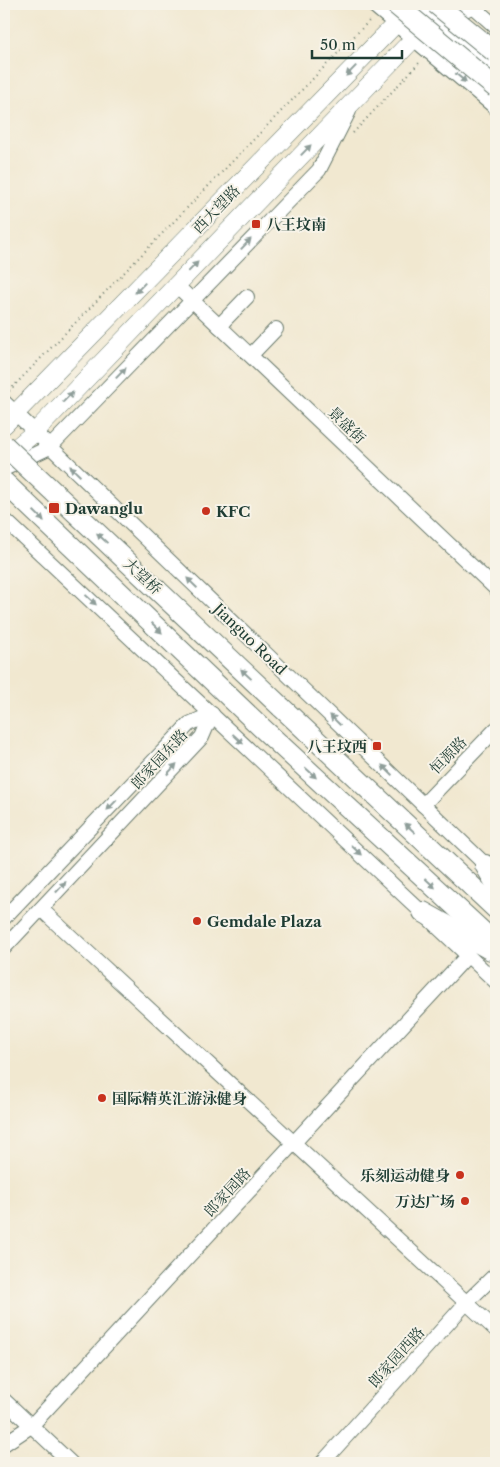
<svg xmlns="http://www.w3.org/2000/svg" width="500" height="1467" font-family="'Libre Caslon Text','Noto Serif SC',serif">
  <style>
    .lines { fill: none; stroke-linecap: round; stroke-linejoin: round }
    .minor-casing { stroke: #68796b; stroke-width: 16 }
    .major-casing { stroke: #68796b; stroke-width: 19 }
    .highway-casing { stroke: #68796b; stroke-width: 22 }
    .path { stroke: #68796b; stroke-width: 2; stroke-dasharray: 1 4; stroke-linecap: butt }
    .minor { stroke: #fff; stroke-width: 14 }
    .major { stroke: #fff; stroke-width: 18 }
    .highway { stroke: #fff; stroke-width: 20 }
    .highway-bridge-casing { stroke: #68796b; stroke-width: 22; stroke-linecap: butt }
    .highway-bridge { stroke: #fff; stroke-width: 20 }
    .oneway { fill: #8f9e9a }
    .poi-dot { fill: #c8321e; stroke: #f7f3e8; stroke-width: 2 }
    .labels { text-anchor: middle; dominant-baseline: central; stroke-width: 4; stroke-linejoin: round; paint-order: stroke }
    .street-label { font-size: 15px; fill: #1f3d34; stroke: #f7f3e8 }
    .poi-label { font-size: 15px; font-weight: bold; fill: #1f3d34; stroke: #f7f3e8; text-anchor: start }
  </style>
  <rect width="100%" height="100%" fill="#f7f3e8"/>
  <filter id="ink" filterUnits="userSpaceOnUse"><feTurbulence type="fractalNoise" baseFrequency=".02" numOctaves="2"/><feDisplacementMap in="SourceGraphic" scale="10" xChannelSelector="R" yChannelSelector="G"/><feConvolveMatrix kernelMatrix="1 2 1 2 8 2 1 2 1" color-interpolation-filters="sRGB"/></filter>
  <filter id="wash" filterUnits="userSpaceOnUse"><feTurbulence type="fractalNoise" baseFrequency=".0096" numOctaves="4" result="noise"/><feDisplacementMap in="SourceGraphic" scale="20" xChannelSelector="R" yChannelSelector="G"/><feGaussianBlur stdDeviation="1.12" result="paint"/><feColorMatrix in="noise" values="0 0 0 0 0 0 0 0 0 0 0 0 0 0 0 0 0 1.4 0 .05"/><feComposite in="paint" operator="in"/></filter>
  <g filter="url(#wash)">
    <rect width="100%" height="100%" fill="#f1e8d0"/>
  </g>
  <g filter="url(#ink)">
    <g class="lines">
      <!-- minor casing -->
      <g class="minor-casing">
        <g id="minor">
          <polyline points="372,4 496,108"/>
          <polyline points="422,4 496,69"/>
          <polyline points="470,4 496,27"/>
          <polyline points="445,21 476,4"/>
          <polyline points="176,285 496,589"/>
          <polyline points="219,326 247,297"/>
          <polyline points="251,355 276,329"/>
          <polyline points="4,402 492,871"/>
          <polyline points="4,469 50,447 319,170 349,111"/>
          <polyline points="4,519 496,982"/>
          <polyline points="423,805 496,729"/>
          <polyline points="41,909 496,1330"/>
          <polyline points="4,918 189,724 212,714"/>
          <polyline points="4,948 202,737 212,714"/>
          <polyline points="4,1400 71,1463"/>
          <polyline points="4,1444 31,1426 468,955"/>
          <polyline points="322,1463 467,1302 496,1274"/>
        </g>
      </g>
      <!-- major casing -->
      <g class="major-casing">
        <g id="major">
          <polyline points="4,425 415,4"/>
          <polyline points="4,458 35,432 447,4"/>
        </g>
      </g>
      <!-- highway casing -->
      <g class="highway-casing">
        <g id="highway">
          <polyline points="4,482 262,728 496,944"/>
          <polyline points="281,707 496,909"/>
          <polyline points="485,865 496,884"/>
          <polyline points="423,912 491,950"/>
        </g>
      </g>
      <!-- path -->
      <g class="path">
        <polyline points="353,133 420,62"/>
        <polyline points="9,391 370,20"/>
      </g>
      <!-- minor -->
      <use href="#minor" class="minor"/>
      <!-- major -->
      <use href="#major" class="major"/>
      <!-- highway -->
      <use href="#highway" class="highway"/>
      <!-- highway-bridge casing -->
      <g class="highway-bridge-casing">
        <g id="highway-bridge">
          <polyline points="395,4 496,88"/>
          <polyline points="436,4 496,53"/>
          <polyline points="4,445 281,707"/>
        </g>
      </g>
      <!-- highway-bridge -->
      <use href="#highway-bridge" class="highway-bridge"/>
    </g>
    <!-- one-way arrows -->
    <defs><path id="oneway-solid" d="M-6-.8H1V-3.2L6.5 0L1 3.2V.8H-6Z" transform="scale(1.25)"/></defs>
    <g class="oneway">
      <use href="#oneway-solid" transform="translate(351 71) rotate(134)"/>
      <use href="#oneway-solid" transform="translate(461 78) rotate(40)"/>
      <use href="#oneway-solid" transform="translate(306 150) rotate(-46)"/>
      <use href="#oneway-solid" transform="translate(246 244) rotate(-46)"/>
      <use href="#oneway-solid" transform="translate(193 267) rotate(-46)"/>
      <use href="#oneway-solid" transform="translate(140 288) rotate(134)"/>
      <use href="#oneway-solid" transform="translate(121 373) rotate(-46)"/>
      <use href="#oneway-solid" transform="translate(68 397) rotate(-46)"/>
      <use href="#oneway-solid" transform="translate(75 471) rotate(-136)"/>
      <use href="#oneway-solid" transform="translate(39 516) rotate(44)"/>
      <use href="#oneway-solid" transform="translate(102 538) rotate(-137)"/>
      <use href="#oneway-solid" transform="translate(192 583) rotate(-136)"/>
      <use href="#oneway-solid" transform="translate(91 600) rotate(43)"/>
      <use href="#oneway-solid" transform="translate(157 628) rotate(44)"/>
      <use href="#oneway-solid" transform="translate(246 674) rotate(-137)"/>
      <use href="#oneway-solid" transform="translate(335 720) rotate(-136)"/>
      <use href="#oneway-solid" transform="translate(238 739) rotate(43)"/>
      <use href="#oneway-solid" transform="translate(172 769) rotate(-47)"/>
      <use href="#oneway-solid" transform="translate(387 770) rotate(-136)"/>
      <use href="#oneway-solid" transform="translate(311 773) rotate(43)"/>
      <use href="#oneway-solid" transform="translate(112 805) rotate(134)"/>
      <use href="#oneway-solid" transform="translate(410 828) rotate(-137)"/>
      <use href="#oneway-solid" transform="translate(356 850) rotate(43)"/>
      <use href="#oneway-solid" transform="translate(430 883) rotate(43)"/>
      <use href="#oneway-solid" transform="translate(61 887) rotate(-47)"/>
    </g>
  </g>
  <!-- markers -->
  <g class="poi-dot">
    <rect x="251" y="219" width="10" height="10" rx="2.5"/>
    <rect x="48" y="502" width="12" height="12" rx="2.5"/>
    <circle cx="206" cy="511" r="5"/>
    <rect x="372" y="741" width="10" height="10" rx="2.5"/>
    <circle cx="197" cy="921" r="5"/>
    <circle cx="102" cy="1098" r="5"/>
    <circle cx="460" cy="1175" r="5"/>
    <circle cx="465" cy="1201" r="5"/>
  </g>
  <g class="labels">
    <!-- street labels -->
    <g class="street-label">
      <text transform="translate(216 209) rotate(-46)">西大望路</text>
      <text transform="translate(347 425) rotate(44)">景盛街</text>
      <text transform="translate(143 576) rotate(43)">大望桥</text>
      <text transform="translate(250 639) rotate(44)">Jianguo Road</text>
      <text transform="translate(448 755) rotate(-46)">恒源路</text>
      <text transform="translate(159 759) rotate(-47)">郎家园东路</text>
      <text transform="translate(227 1192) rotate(-47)">郎家园路</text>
      <text transform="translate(396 1357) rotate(-48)">郎家园西路</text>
    </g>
    <!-- poi labels -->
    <g class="poi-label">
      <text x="266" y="224">八王坟南</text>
      <text x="65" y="508">Dawanglu</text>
      <text x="216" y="511">KFC</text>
      <text x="367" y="746" text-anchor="end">八王坟西</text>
      <text x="207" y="921">Gemdale Plaza</text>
      <text x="112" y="1098">国际精英汇游泳健身</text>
      <text x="450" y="1175" text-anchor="end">乐刻运动健身</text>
      <text x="455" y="1201" text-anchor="end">万达广场</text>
    </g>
  </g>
  <!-- margin -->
  <rect width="500" height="1467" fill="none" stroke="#f7f3e8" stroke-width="20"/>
  <!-- scale -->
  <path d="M312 50v8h90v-8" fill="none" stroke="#1f3d34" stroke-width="2.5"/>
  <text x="320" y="50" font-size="15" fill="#1f3d34" stroke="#f7f3e8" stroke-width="4" paint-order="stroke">50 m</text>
</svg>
